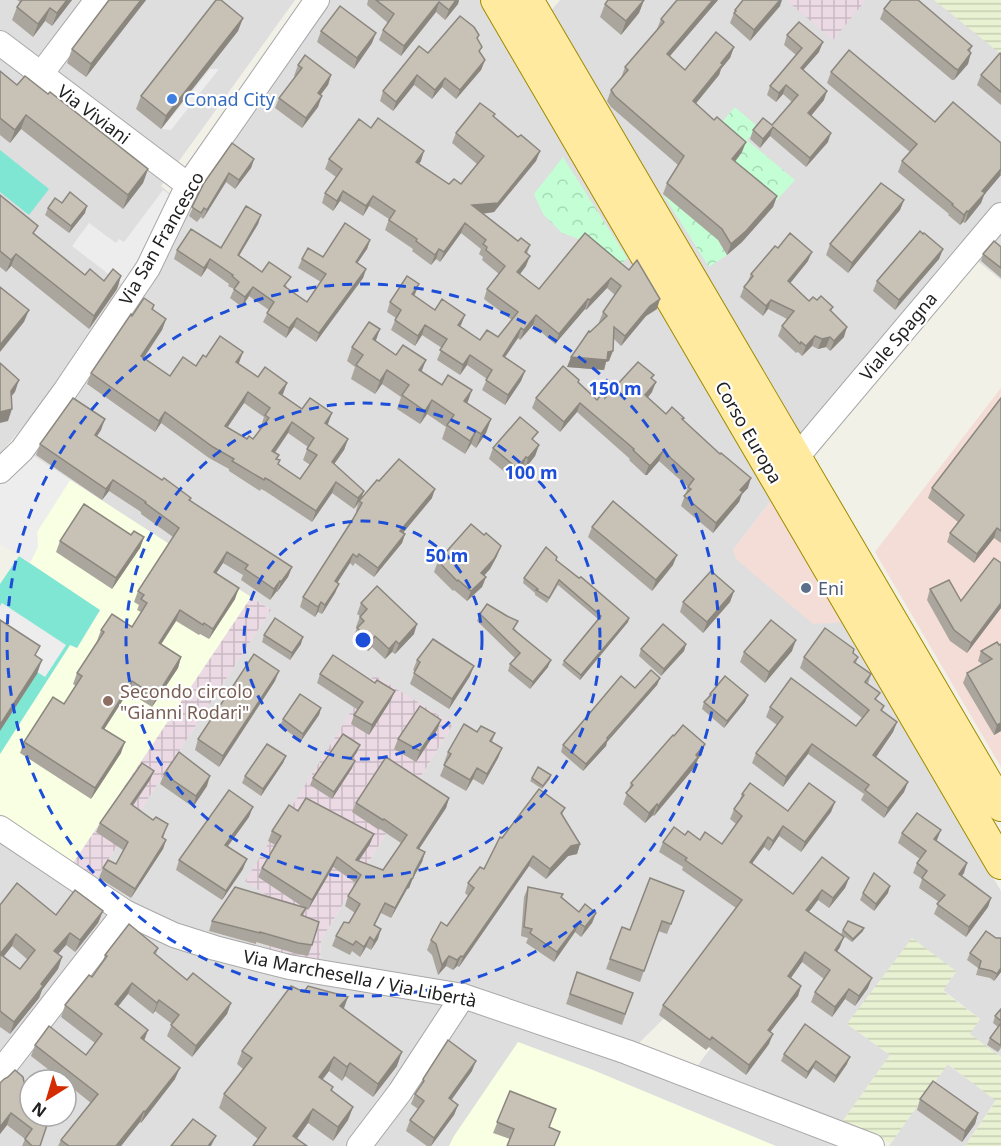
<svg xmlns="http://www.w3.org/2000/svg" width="1001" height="1146" font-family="'Noto Sans',sans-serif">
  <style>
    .residential { fill: #dfdede; fill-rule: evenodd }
    .commercial { fill: #f3ddd6 }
    .industrial { fill: url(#industrial-grid) }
    .education { fill: #f9ffe3 }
    .farmland { fill: url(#farmland-rules) }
    .park { fill: url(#park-crowns) }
    .pitch { fill: #80e6d4 }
    .parking { fill: #ededed }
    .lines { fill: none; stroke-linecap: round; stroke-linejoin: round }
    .minor-casing { stroke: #a8a8a8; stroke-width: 26 }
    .major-casing { stroke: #9e8b00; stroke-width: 32 }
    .minor { stroke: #fff; stroke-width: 24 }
    .major { stroke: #ffea9f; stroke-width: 30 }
    .wall { fill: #aba69d; fill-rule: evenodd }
    .shaded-wall { fill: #8b877f }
    .building { fill: #c7c1b6; stroke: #8b877f; stroke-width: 1.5; fill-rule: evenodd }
    .ring { fill: none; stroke: #1d4ed8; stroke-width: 3; stroke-dasharray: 10 8 }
    .shop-dot { fill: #3f7fe0; stroke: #fff; stroke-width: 2 }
    .service-dot { fill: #5c6f8a; stroke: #fff; stroke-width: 2 }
    .education-dot { fill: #8d6e63; stroke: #fff; stroke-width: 2 }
    .labels { text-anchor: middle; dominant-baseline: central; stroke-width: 4.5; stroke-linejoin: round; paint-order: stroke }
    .shop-label { font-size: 18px; fill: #366cbe; stroke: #fff; text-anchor: start }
    .street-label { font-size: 18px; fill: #212121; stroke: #fff }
    .service-label { font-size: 18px; fill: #4e5e75; stroke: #fff; text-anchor: start }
    .education-label { font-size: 18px; fill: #785e54; stroke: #fff; text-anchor: start }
    .centre { fill: #1d4ed8; stroke: #fff; stroke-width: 3 }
    .ring-label { font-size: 18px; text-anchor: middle; font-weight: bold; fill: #1d4ed8; stroke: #fff; stroke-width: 4.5; stroke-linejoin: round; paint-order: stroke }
  </style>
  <defs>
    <pattern id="industrial-grid" width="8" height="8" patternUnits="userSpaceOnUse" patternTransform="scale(1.5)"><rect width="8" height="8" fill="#ebd9e4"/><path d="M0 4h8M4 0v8" fill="none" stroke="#c9bac3"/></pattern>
    <pattern id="farmland-rules" width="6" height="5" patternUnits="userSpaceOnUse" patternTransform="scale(1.5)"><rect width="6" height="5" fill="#e8f1d2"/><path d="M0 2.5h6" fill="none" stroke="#c7ceb4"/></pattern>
    <pattern id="park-crowns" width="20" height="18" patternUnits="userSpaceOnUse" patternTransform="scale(1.5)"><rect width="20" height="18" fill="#c3fed4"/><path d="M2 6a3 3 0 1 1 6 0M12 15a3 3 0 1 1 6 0" fill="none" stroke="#a7d9b6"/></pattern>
  </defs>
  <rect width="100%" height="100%" fill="#f2f1e7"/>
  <!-- residential -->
  <g class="residential">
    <polygon points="0,0 295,0 161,186 178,200 60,382 0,454"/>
    <polygon points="327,0 491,0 773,498 733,550 850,622 936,780 1001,891 1001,1057 969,1034 980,1019 943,990 956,972 847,1024 890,1055 842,1122 693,1072 812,910 785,898 632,1050 320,968 321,940 453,724 245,880 282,906 266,957 193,937 91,886 271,610 29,453 194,188"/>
    <polygon points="560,0 1001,0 1001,280 975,259 803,458 544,19"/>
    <path d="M0,833L120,913L455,999L859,1146H0ZM30,1080H66V1116H30Z"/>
    <polygon points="947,1064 996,1100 965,1146 889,1146"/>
  </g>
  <!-- commercial -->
  <g class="commercial">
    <polygon points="1001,388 1001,767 875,552"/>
    <polygon points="773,498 850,622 813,624 736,559 733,550"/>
  </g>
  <!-- industrial -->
  <g class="industrial">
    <polygon points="786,0 866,0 833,40"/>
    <polygon points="251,597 271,610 91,886 73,863"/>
    <polygon points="374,675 453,724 321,940 320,968 266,957 282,906 245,881"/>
  </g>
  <!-- education -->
  <g class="education">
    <polygon points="70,480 251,597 73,863 0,815 0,754 70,645 77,648 100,611 30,563 38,547 37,532"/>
    <polygon points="518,1042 593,1070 776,1146 449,1146 454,1136"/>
  </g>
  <!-- farmland -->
  <g class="farmland">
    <polygon points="934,0 1001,0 1001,54"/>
    <polygon points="912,938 956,971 943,991 980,1019 970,1034 1001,1057 1001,1146 965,1146 996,1101 948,1064 891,1143 842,1122 890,1055 847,1024"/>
  </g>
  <!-- park -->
  <g class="park">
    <polygon points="735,107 758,127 747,140 795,180 776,201 741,172 718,240 727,255 709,267 663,194 691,217 715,130"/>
    <polygon points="563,157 627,258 617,270 582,240 562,233 543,214 534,194"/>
  </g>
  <!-- pitch -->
  <g class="pitch">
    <polygon points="0,150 49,189 29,215 0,192"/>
    <polygon points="19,556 100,610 77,648 70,645 0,754 0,584"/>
  </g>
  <!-- parking -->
  <g class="parking">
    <polygon points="210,69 219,69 171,130 162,129"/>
    <polygon points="163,190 177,200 160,227 142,252 146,256 124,286 72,246 89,223 116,243 119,239 124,242"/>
    <polygon points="29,453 70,480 37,532 38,547 30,563 0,544 0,484"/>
    <polygon points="2,603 66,645 45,677 31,668 0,635 0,606"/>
  </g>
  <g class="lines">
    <!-- minor casing -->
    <g class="minor-casing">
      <g id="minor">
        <polyline points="0,43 188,185"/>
        <polyline points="41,74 97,0"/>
        <polyline points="796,458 1001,215"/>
        <polyline points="0,471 22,450 65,391 148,268 188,185 317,0"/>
        <polyline points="0,828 125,912 174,935 215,948 289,967 463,996 627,1052 872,1146"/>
        <polyline points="0,1072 125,912"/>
        <polyline points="359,1146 400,1092 463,996"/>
      </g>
    </g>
    <!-- major casing -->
    <g class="major-casing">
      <g id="major">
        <polyline points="496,0 1001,864"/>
        <polyline points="528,0 1001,806"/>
      </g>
    </g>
    <!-- minor -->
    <use href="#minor" class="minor"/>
    <!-- major -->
    <use href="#major" class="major"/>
  </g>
  <!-- wall -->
  <g class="wall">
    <polygon points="17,0 72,0 52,26 45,21 33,37 12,20 17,7 20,2"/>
    <polygon points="109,0 146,0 86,77 67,63 72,49"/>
    <polygon points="368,0 459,0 458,4 445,20 436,12 401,56 379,40 383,30 388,23 367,5"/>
    <polygon points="644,0 639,13 621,35 600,17 605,4"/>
    <polygon points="677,0 718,0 670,56 685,70 734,47 730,58 721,69 719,75 696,103 742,152 735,162 777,196 773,207 742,242 727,255 718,240 663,194 667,183 678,165 611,107 607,101 611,90 621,78 625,67 657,29 661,19"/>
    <polygon points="780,6 750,41 730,23 735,10"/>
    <polygon points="884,9 972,46 970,52 968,64 954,80 952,80 880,19"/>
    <polygon points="243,18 238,31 161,129 136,109 141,96"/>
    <polygon points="321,31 372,43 354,69 317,42"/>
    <polygon points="787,35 819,52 803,70 824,100 811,116 828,142 806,167 770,136 760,148 750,139 753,130 772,125 792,102 783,94 776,102 767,95 770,86 796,55 784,45"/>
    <polygon points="478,40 480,53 485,60 481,70 456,99 442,87 432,99 414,85 393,111 380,101 383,91 428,53"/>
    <polygon points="1001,55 1001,105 977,85 981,75"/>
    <polygon points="298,65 331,75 328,85 320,95 318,107 302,128 275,108 279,98 295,77 294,76"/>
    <polygon points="0,71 17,85 48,94 148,169 143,183 123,209 21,129 10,143 0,135"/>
    <polygon points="831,72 935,122 1001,143 1001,176 1000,176 984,195 981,203 965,223 963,222 960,225 948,215 949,214 898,172 902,161 910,152 827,83"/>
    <polygon points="495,114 494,117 518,137 540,151 536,161 494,212 483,214 518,241 530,245 527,254 526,266 520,274 539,289 585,233 657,309 646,316 621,346 614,339 609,361 606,362 604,370 567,367 590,332 600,322 599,322 603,312 615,295 607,288 586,310 585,309 555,344 533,325 520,340 518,338 505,357 525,371 521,381 505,405 482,390 487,379 467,365 460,375 437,360 442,348 422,335 415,346 391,330 396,318 387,312 390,302 419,284 414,296 435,310 465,315 460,326 480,340 498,337 512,320 484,299 487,289 499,274 482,260 483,257 479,254 481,249 461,233 440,262 436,259 431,265 412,251 413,249 385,230 389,219 369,206 363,216 340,201 333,211 322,203 325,193 336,177 325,169 329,159 371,128 421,161 419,164 449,184 461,184 477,164 452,143 456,133"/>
    <polygon points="254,159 251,168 235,189 226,182 203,219 201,217 197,222 189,216 204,183"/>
    <polygon points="0,195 35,234 85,275 104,281 121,276 117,289 89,329 11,266 6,272 0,267"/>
    <polygon points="904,200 900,210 848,273 826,255 830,244"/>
    <polygon points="62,203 85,213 69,233 45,215 48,208"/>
    <polygon points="261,215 258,224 239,256 262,272 287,286 286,288 307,302 321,282 298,268 302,259 323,257 370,240 367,249 357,263 366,269 363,278 316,342 294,327 286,338 263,322 269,310 249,296 242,307 230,298 234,289 228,286 229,284 207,268 201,277 174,259 177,250 221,248"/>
    <polygon points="923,234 943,249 939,259 895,310 873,291 877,281"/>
    <polygon points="1001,247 1001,278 981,261 983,254"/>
    <polygon points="778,248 808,261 790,283 809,301 817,300 833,307 831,311 844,337 830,351 826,347 818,349 812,346 802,356 798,352 796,353 778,336 782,326 787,319 768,309 763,316 740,297 744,287 748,281 751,274"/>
    <path d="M154,305L153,310L166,319L162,330L144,358L170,376L196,366L206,357L238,363L258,377L287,383L282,395L348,439L344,450L334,464L361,499L379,481L432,498L403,533L405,534L402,543L374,577L355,563L353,566L350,563L337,583L339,584L335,593L322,614L318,612L315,617L300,607L303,597L353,519L357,512L356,511L358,504L354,509L332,493L312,522L265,491L261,489L260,491L229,471V469L209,458L161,423L155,432L87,384L91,373L132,316ZM244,403L264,417L261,426L262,427L253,439H247L227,427ZM288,433L308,447L303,460L310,465L300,479L278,464L277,459L279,455L275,453Z"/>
    <polygon points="376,341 491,419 486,433 476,448 471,444 465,454 442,439 446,427 427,414 420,424 397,409 401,397 382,384 375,394 351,379 355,367 347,361 352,347"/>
    <polygon points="652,379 652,392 648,397 666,414 684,418 683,420 748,488 742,494 739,502 713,533 681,506 688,487 659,461 647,475 645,475 629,460 630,459 577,412 560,432 532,408 536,398 579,380 578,383 597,400 605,398"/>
    <polygon points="1001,398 1001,543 994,538 974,563 947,542 950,533 958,522 928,498 932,488"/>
    <polygon points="101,430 97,436 162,480 191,498 190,501 292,567 288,577 277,592 276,592 270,600 241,580 243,575 223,563 216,573 235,599 209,639 200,634 199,635 176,621 161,644 181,657 178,668 152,707 128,692 104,729 121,753 91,799 20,753 24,742 64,704 76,686 73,684 77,673 97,641 101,630 132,627 141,612 137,610 139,605 134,602 138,591 173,537 141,514 141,512 109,491 102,500 36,455 40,444"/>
    <polygon points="534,441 539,445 535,456 525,469 523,467 513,479 489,459 493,448"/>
    <polygon points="592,527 673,565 652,591 588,537"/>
    <polygon points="131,535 144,537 140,548 112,589 56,552 60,541"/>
    <polygon points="497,556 490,569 484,576 486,577 482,587 467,601 454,590 453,591 434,572 438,561"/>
    <polygon points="556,560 629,618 628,622 580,680 562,665 564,661 598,619 558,585 547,603 535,595 535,593 523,583 524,578"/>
    <polygon points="1001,563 1001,608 967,653 950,641 927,600 930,589 961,601"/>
    <polygon points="734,591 730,602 703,633 680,612 683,602"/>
    <polygon points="361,603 414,634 395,654 392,652 385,659 372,647 368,651 353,638 357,628 356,627 360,616 357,614"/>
    <polygon points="480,614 515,629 548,667 530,689 508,671 510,664 515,658 477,621"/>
    <polygon points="264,635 301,644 290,660 262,642"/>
    <polygon points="997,642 1001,731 994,735 963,683 967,673 982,664 978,661 981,651"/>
    <polygon points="686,644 684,651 661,676 639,656 641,649"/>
    <polygon points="792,651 765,683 740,662 744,652"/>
    <polygon points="853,653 858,657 856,663 871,674 868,684 877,700 884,706 882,711 897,722 893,732 876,757 908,782 904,792 884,818 861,800 864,794 808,754 783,787 752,763 756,753 777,725 766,717 770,707 856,726 862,718 800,668 804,657"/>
    <polygon points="417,660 470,676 449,709 410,684 415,671 413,670"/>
    <polygon points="320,674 391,700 369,735 351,724 354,715 358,710 317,683"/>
    <polygon points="660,678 657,685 607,742 606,746 583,771 561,752 563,745 635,688"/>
    <polygon points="275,681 219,767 195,750 198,739"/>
    <polygon points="710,694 748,695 745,702 724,728 702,709 704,702 708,697"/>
    <polygon points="321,708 319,715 301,741 280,726 283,719"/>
    <polygon points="441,720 437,730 416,762 394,749 398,739"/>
    <polygon points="477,732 495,733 492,742 502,748 498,758 483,785 473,779 466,791 440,776 445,764 444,763 448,752"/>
    <polygon points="705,744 701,755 698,759 694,768 654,816 653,815 645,823 623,804 631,783"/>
    <polygon points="357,752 352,759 352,768 332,799 310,785 313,778"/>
    <polygon points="286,756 283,763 261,796 242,783 245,776"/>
    <polygon points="154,771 150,780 133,806 165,833 163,838 166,840 163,849 131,898 99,878 103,868 116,864 123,850 96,832 100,823"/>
    <polygon points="164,774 207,786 193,807 160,784"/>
    <polygon points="551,775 550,779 542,789 530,781 532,778"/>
    <polygon points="742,794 788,811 835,802 831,812 801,852 779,836 769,851 764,847 752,863 793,894 849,878 845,888 829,908 818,900 809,912 840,947 837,952 868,988 855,1006 845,999 832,1017 811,1002 815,992 824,979 802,962 791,978 801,986 798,996 770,1032 769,1044 746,1075 709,1047 706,1050 659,1015 663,1005 736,908 682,870 683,867 659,852 663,842 685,835 700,840 722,844 736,824 730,819 734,809 739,802"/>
    <polygon points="449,798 446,808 419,849 425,852 422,862 413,878 409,888 407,889 391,918 381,913 375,925 378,939 371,950 366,947 360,957 352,951 350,955 332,946 336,936 349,923 355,913 345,906 348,896 356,883 333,867 308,910 306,909 303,916 312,945 308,956 294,953 256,942 256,944 209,931 212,921 303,907 258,877 262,868 275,845 268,841 272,831 298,811 370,844 359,861 383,870 401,843 380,829 379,830 352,812 356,803"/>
    <polygon points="565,808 562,815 580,844 577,854 568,856 546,879 529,866 459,967 457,966 453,970 446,966 438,975 432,955 427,950 431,940 447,926 468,896 465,893 468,883 484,869 502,838"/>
    <polygon points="249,817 228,846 243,869 222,900 176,870 179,860"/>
    <polygon points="902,833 937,841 967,863 962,876 991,898 988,907 966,937 934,914 939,902 919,888 922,879 913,873 917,863 920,859 898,843"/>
    <polygon points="528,887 561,897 579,912 596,913 592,923 581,937 575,932 554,962 526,943 528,938 521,936 524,897"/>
    <polygon points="684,891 667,934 658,931 640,982 606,969 622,927 630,930"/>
    <polygon points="863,893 888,893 874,911 860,900"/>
    <path d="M0,905L56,915L103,911L98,923L75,952L66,945L58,954L62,957L58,969L42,990L39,998L10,1034L0,1027ZM12,946L28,960L20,969L4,956Z"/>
    <polygon points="843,930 863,931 852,942 841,934"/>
    <polygon points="158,948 156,954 187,980 231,1003 227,1014 192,1057 167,1036 172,1024 155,1011 153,1014 128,994 118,1007 148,1030 144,1040 175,1079 141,1123 140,1122 121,1146 58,1146 61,1140 91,1103 66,1083 66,1080 62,1080 31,1056 35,1045 86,1055 95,1043 61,1017 65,1005 92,977 102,963 105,955"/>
    <polygon points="970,953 1001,972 994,981 990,978 976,975 978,968 967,960"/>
    <polygon points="577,972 633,993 622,1025 566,1004"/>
    <polygon points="343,1008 397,1066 373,1097 345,1076 342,1081 329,1071 322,1079 332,1091 353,1107 348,1120 333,1141 308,1123 297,1139 258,1139 219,1108 224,1094 243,1069 237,1064 242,1051"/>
    <polygon points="1001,1009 1001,1048 998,1052 987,1045 990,1038 998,1027 993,1023 995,1016"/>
    <polygon points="784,1054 847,1064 834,1083 813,1068 806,1079 781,1061"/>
    <polygon points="472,1071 451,1100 458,1105 454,1115 431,1146 427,1146 406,1131 410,1120 418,1109 411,1104 415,1094 420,1087 423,1079"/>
    <polygon points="0,1083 30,1116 52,1116 48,1121 40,1146 22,1146 25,1139 7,1125 0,1134"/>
    <polygon points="510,1091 556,1109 510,1139 493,1133"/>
    <polygon points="920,1099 978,1113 975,1124 962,1142 917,1110"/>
  </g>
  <!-- shaded-wall -->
  <g class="shaded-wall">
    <polygon points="67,0 72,0 52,26 57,13"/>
    <polygon points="141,0 146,0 86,77 91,64"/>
    <polygon points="456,0 459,0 458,4 445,20 449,10"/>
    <polygon points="644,0 639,13 621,35 626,21"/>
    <polygon points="713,0 718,0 663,64 667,54"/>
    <polygon points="780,0 782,0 780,6 750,41 754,30"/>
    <polygon points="439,2 436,12 401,56 404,46"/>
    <polygon points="50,8 45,21 33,37 38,24"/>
    <polygon points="243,18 238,31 161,129 166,116"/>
    <polygon points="376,33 372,43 354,69 357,58"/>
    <polygon points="823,42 819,52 797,77 801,68"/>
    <polygon points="734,47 730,58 721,69 719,75 689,112 693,101"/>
    <polygon points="971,53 968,64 954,80 958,70"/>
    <polygon points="485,60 481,70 456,99 460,90"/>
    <polygon points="331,75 328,85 314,104 318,93"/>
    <polygon points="417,75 414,85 393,111 396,102"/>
    <polygon points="445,78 442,87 432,99 435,90"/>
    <polygon points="786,85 783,94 776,102 779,93"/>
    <polygon points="827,91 824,100 805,123 808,113"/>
    <polygon points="322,96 318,107 302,128 306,118"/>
    <polygon points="26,115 21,129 10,143 15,130"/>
    <polygon points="773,127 770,136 760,148 763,139"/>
    <polygon points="831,133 828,142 806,167 810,158"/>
    <polygon points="746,142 742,152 728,170 732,159"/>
    <polygon points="424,151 421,161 413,172 416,162"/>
    <polygon points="540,151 536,161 494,212 469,215 472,205"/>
    <polygon points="254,159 251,168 235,189 239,180"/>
    <polygon points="148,169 143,183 123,209 128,195"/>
    <polygon points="1001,169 1000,176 984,195 981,203 965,223 968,212 982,191"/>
    <polygon points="229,173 226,182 203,219 207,210"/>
    <polygon points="343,191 340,201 333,211 337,201"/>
    <polygon points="373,196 369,206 363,216 366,206"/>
    <polygon points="777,196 773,207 742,242 727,255 731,244"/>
    <polygon points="904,200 900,210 848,273 852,263"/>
    <polygon points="87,206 85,213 69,233 71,226"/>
    <polygon points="967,211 963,222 960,225 964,215"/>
    <polygon points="261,215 258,224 234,264 238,255"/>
    <polygon points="465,223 461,233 440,262 444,252"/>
    <polygon points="370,240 367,249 352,271 356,262"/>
    <polygon points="439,249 436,259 431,265 435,255"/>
    <polygon points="943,249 939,259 895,310 899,300"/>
    <polygon points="812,252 808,261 784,291 788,281"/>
    <polygon points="16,254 11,266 6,272 11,260"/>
    <polygon points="530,256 526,266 514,282 517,272"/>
    <polygon points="210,259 207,268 201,277 204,268"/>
    <polygon points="366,269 363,278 316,342 319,333"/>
    <polygon points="121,276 117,289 89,329 94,316"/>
    <polygon points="611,278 607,288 586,310 590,300"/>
    <polygon points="419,284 415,294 408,304 412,294"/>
    <polygon points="253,287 249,296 242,307 245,297"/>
    <polygon points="588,299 585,309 555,344 559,334"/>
    <polygon points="660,299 657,309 646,316 621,346 625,336 650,306"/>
    <polygon points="771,300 768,309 763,316 766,306"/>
    <polygon points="29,310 24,322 0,352 0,345"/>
    <polygon points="465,315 461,325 454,335 458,325"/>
    <polygon points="536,315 533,325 520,340 524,330"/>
    <polygon points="297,318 294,327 286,338 289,328"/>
    <polygon points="166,319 162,330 137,367 141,356"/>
    <polygon points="425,325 422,335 415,346 418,336"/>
    <polygon points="847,327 844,337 830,351 834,341"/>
    <polygon points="521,328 518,338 499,366 503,356"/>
    <polygon points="380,329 375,343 373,339"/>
    <polygon points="815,336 812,346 802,356 806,346"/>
    <polygon points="830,337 826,347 818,349 822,339"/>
    <polygon points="613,351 609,361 606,362 604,370 567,367 571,357"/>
    <polygon points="243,352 239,363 232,373 236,362"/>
    <polygon points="470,355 467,365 460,375 463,365"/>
    <polygon points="426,360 421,373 419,370"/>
    <polygon points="387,370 382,384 375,394 380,381"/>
    <polygon points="525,371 521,381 505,405 508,395"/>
    <polygon points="19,380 15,392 6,403 11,391"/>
    <polygon points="656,382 652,392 642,405 645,395"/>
    <polygon points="287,383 283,394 275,404 279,393"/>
    <polygon points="472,390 467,404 464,401"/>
    <polygon points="248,392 244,403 221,437 225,426"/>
    <polygon points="432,400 427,414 420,424 425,411"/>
    <polygon points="580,403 577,412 560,432 564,422"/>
    <polygon points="12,409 8,421 0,423 0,412"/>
    <polygon points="165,412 161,423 155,432 159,421"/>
    <polygon points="332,413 328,424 321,434 325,423"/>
    <polygon points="105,419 101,430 91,445 95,435"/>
    <polygon points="491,419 486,433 476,448 481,434"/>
    <polygon points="292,422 288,433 268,462 272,451"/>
    <polygon points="476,431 471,444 465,454 470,441"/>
    <polygon points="348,439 344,450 328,473 332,462"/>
    <polygon points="539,445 535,456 525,469 528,458"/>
    <polygon points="663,451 659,461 647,475 645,475 649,465"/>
    <polygon points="526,457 523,467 513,479 517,468"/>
    <polygon points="751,478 748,488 742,494 739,502 713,533 716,523 740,490"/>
    <polygon points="113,480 109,491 102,500 106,489"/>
    <polygon points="336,482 332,493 312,522 316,511"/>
    <polygon points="435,489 432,498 397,540 400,531"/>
    <polygon points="364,491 360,502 359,501 354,509 358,498"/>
    <polygon points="997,528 994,538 974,563 977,554"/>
    <polygon points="405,534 402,543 374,577 378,568"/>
    <polygon points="144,537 140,548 112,589 116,578"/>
    <polygon points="501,546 497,556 490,569 477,583 481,573"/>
    <polygon points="227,552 223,563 210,583 214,572"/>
    <polygon points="353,554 350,563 332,591 335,581"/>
    <polygon points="677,555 673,565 652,591 656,580"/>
    <polygon points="292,567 288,577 277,592 281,582"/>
    <polygon points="486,577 482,587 467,601 471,591"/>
    <polygon points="280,581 276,592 270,600 274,589"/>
    <polygon points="339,584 335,593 322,614 325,605"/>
    <polygon points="239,588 235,599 209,639 213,629"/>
    <polygon points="734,591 730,602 703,633 707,622"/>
    <polygon points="321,602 318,612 315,617 318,607"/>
    <polygon points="1001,603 1001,608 967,653 971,643"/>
    <polygon points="180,610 176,621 155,654 159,643"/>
    <polygon points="629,618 628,622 580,680 581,675"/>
    <polygon points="417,624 414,634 395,654 399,644"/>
    <polygon points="375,636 372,647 368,651 371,641"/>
    <polygon points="303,637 301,644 290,660 292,653"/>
    <polygon points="796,640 792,651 765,683 769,672"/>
    <polygon points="396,641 392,652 385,659 389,649"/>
    <polygon points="686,644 684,651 661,676 664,669"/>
    <polygon points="181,657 178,668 152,707 156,697"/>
    <polygon points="42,660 37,674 0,731 0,725"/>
    <polygon points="551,660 548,667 530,689 533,682"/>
    <polygon points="474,666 470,676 449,709 452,699"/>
    <polygon points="279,671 275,681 219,767 223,756"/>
    <polygon points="660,678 657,685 607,742 606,746 583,771 586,764"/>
    <polygon points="132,681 128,692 98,739 102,728"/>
    <polygon points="395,691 391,700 369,735 372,725"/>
    <polygon points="748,695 745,702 724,728 727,721"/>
    <polygon points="321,708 319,715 301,741 303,734"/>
    <polygon points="441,720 437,730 416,762 420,751"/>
    <polygon points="897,722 893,732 870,766 873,755"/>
    <polygon points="1001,723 1001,731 994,735 997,725"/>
    <polygon points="125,742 121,753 91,799 95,788"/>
    <polygon points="705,744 701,755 698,759 694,768 654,816 658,806 696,755"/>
    <polygon points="812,744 808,754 783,787 786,777"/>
    <polygon points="360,745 357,752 348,765 351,758"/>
    <polygon points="502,748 498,758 483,785 487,774"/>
    <polygon points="286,756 283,763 261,796 263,789"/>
    <polygon points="355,761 352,768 332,799 334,792"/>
    <polygon points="477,768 473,779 466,791 470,780"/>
    <polygon points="154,771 150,780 127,813 131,804"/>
    <polygon points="210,776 207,786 193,807 196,796"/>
    <polygon points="908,782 904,792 884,818 888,808"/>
    <polygon points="449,798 446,808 413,858 417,848"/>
    <polygon points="835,802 831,812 801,852 805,842"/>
    <polygon points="657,804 653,815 645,823 649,813"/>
    <polygon points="253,807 249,817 222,854 225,845"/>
    <polygon points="783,826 779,836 769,851 773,841"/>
    <polygon points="941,830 937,840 931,849 934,839"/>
    <polygon points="374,834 370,844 352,870 356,860"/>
    <polygon points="768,837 764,847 746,872 750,862"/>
    <polygon points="166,840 163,849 131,898 135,889"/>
    <polygon points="580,844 577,854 568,856 546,879 550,869 571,846"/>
    <polygon points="425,852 422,862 413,878 409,888 407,889 391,918 395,908"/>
    <polygon points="533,856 529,866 459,967 463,957"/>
    <polygon points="337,857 333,867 308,910 312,900"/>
    <polygon points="247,859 243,869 222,900 226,891"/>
    <polygon points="967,863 964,873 956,884 959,874"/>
    <polygon points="849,878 845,888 829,908 833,898"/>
    <polygon points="890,886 888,893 874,911 876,904"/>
    <polygon points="822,890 818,900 803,920 806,910"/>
    <polygon points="991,898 988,907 966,937 969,927"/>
    <polygon points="103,911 98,923 75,952 80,940"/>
    <polygon points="596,913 592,923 581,937 585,927"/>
    <polygon points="579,923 575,932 554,962 557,952"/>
    <polygon points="864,928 863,931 852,942 853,939"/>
    <polygon points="381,929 378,939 371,950 374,941"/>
    <polygon points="70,933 66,945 50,963 54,951"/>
    <polygon points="16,934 12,946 0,961 0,955"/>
    <polygon points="370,937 366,947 360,957 364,947"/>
    <polygon points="844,937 840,947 831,960 835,950"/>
    <polygon points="805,952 802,962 785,986 788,976"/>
    <polygon points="449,956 446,966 438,975 442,965"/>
    <polygon points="461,956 457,966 453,970 457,960"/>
    <polygon points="62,957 58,969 42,990 39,998 10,1034 14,1022 41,984"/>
    <polygon points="1001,968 1001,972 994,981 997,974"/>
    <polygon points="872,978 868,988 855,1006 859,996"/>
    <polygon points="132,983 128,994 111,1015 115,1004"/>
    <polygon points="801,986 798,996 764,1040 768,1030"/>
    <polygon points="849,989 845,999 832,1017 835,1007"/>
    <polygon points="348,997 343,1011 340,1006"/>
    <polygon points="159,1000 155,1011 153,1014 157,1003"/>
    <polygon points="231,1003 227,1014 192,1057 196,1046"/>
    <polygon points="148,1030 144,1041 141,1038"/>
    <polygon points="773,1034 769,1044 746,1075 749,1065"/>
    <polygon points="402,1052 397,1066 373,1097 378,1084"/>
    <polygon points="334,1057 329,1071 314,1091 319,1077"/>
    <polygon points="850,1057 847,1064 834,1083 836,1076"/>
    <polygon points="476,1061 472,1071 445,1109 449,1098"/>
    <polygon points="816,1061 813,1068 806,1079 808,1072"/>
    <polygon points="350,1063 345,1076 342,1081 347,1067"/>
    <polygon points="180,1068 175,1079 141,1123 145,1112"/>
    <polygon points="458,1105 454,1115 431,1146 434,1138"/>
    <polygon points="353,1107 348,1120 333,1141 338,1127"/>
    <polygon points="313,1109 308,1123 291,1146 293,1136"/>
    <polygon points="144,1111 140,1122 121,1146 116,1146"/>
    <polygon points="11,1113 7,1125 0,1134 0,1127"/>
    <polygon points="978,1113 975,1124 962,1142 965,1131"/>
    <polygon points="216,1136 211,1146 208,1146"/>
  </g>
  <!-- building -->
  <g class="building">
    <polygon points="22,0 67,0 57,13 50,8 38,24 17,7"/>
    <polygon points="109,0 141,0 91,64 72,49"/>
    <polygon points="216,0 221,0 243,18 166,116 141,96"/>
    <polygon points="376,0 456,0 449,10 439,2 404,46 383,30 394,14"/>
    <polygon points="608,0 644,0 626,21 605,4"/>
    <polygon points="677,0 713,0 667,54 685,70 716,32 734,47 721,63 723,64 693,101 714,120 717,117 746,142 732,159 777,196 746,231 731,244 722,229 667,183 684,156 615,96 611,90 628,70 625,67 664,22 661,19"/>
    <polygon points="743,0 780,0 754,30 734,13 736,11 735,10"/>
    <polygon points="891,0 918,0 972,46 968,50 971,53 958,70 956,69 884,9"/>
    <polygon points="340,6 376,33 357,58 321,31"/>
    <polygon points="460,16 474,27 479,35 477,38 482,47 479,51 485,60 460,90 445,78 435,90 417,75 396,102 383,91 419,46 428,53"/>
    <polygon points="799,22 823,42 801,68 827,91 808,113 831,133 810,158 773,127 763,139 753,130 763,118 772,125 798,95 786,85 779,93 770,86 802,48 787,35"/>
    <polygon points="849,50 935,122 953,102 1001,143 1001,169 982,191 985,193 968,212 967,211 964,215 952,205 953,204 902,161 917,144 831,72"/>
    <polygon points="1000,53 1001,55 1001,92 981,75"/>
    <polygon points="305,55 331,75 318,93 322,96 306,118 279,98 302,68 298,65"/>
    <polygon points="0,71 17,85 25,76 48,94 50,92 148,169 128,195 26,115 15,130 0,118"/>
    <polygon points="480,103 495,114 493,116 518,137 521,135 540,151 498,203 472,205 518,241 521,238 530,245 525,252 530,256 517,272 539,289 585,233 629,270 637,260 660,299 650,306 625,336 614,327 613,351 608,352 607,360 571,357 589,331 590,332 607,316 603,312 621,286 611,278 590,300 588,299 559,334 536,315 524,330 521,328 503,356 525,371 508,395 486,380 492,370 470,355 463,365 440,350 447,339 425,325 418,336 395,320 401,310 390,302 407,276 419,284 412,294 435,310 442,299 465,315 458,325 480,340 487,330 498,337 518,312 487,289 505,266 486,250 487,247 483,244 486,240 465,223 444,252 439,249 435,255 416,241 417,239 389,220 395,211 373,196 366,206 343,191 337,201 325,193 342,169 329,159 359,119 371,128 378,118 424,151 416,162 449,184 454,179 461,184 484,156 456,133"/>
    <polygon points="232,143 254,159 239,180 229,173 207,210 204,208 201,213 192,207 204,183"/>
    <polygon points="881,183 904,200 852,263 830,244"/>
    <polygon points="70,192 87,206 71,226 48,208 55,198 62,203"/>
    <polygon points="0,195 38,226 33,233 85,275 90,269 104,281 113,269 121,276 94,316 16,254 11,260 0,251"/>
    <polygon points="246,206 261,215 238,255 262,272 269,262 291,277 284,286 307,302 326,274 302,259 308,248 323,257 345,223 370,240 356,262 366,269 319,333 297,318 289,328 267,313 274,302 253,287 245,297 234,289 239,282 232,276 233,275 210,259 204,268 177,250 191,229 221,248"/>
    <polygon points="920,231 923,234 924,233 943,249 899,300 877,281"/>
    <polygon points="790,233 812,252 788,281 809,301 813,297 817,300 821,296 833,307 830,310 847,327 834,341 830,337 822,339 815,336 806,346 801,342 800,344 782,326 794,311 771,300 766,306 744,287 753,276 751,274 775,246 778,248"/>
    <polygon points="994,241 1001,247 1001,268 983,254"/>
    <polygon points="0,287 29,310 0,345"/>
    <path d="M144,298L154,305L152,309L166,319L141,356L170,376L183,357L196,366L203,355L206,357L220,336L243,352L236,362L258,377L265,367L287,383L279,393L302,409L310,398L332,413L325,423L348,439L332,462L364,491L358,498L336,482L316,511L269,480L265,478L264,480L232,461L234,459L213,447L165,412L159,421L91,373L131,314L132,316ZM248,392L270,408L265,415L269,418L253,439L249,436L247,439L225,426ZM292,422L314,438L307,449L317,455L300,479L278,464L280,460L276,459L279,455L272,451Z"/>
    <polygon points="369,322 380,329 373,339 396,355 403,345 426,360 419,370 442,385 448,375 472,390 464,401 491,419 481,434 476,431 470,441 447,425 454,415 432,400 425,411 402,395 409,385 387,370 380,381 356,365 363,355 352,347"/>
    <polygon points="638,362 654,375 651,378 656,382 645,395 666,414 672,407 684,418 682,419 720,454 721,453 751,478 740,490 743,492 716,523 684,496 691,489 688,487 694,479 663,451 651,465 649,465 633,450 634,449 580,403 564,422 536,398 563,366 579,380 578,382 597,400 605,390 605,398"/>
    <polygon points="0,363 19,380 11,391 12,409 0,412"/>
    <polygon points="73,398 105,419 95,435 162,480 164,478 191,498 189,500 292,567 281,582 280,581 274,589 245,569 248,565 227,552 214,572 239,588 213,629 204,623 203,625 180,610 159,643 181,657 156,697 132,681 102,728 125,742 95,788 24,742 53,697 64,704 82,676 77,673 104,632 101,630 112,614 132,627 147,603 141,599 144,595 138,591 179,528 145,503 146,502 113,480 106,489 40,444"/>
    <polygon points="1001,398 1001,531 997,528 977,554 950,533 964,515 932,488"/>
    <polygon points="520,417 538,432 532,439 539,445 528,458 526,457 517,468 493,448"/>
    <polygon points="399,459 435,489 400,531 405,534 378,568 359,554 357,557 353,554 335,581 339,584 325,605 321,602 318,607 303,597 353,519 362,503 359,501 377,480 379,481"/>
    <polygon points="613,501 677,555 656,580 592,527"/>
    <polygon points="84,504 131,535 134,531 144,537 116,578 60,541"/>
    <polygon points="471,524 484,535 486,533 501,546 494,559 481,573 486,577 471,591 458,580 457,581 438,561"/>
    <polygon points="546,547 557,557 556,560 579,578 581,577 629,618 581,675 564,661 601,616 559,580 549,598 536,590 538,589 524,578"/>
    <polygon points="994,558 1001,563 1001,603 971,643 954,630 930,589 949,580 961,601"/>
    <polygon points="711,571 734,591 707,622 683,602"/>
    <polygon points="377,586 417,624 399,644 396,641 389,649 375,636 371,641 357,628 364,621 360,617 367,609 361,603"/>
    <polygon points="487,604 507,616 518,621 513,629 551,660 533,682 510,664 520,653 480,614"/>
    <polygon points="275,618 303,637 292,653 264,635"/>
    <polygon points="0,620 40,646 35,655 42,660 0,725"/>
    <polygon points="771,620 796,640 769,672 744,652"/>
    <polygon points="663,624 686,644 664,669 641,649"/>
    <polygon points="825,628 854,649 853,653 858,657 854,662 871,674 865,682 880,693 875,699 884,706 881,710 897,722 873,755 908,782 888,808 865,790 869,785 812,744 786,777 756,753 783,717 770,707 791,678 856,726 869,710 804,657"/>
    <polygon points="433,639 474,666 452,699 414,673 420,662 417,660"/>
    <polygon points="997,642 999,645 1001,644 1001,723 997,725 967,673 992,659 981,651"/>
    <polygon points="254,654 279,671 223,756 198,739"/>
    <polygon points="333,655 375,683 377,680 395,691 372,725 354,715 363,702 320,674"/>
    <polygon points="651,670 660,678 607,738 608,739 586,764 563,745 621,676 635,688"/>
    <polygon points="725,676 748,695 727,721 704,702 711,695 710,694"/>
    <polygon points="300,694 321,708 303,734 283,719"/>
    <polygon points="420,706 441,720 420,751 398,739"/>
    <polygon points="464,724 477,732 481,726 495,733 490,741 502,748 487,774 477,768 470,780 444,765 451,754 448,752"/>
    <polygon points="683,725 705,744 696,755 698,757 658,806 657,804 649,813 626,793 633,785 631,783 673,735 674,736"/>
    <polygon points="343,734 360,745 351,758 355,761 334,792 313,778"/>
    <polygon points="267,744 286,756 263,789 245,776"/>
    <polygon points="179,752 210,776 196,796 164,774"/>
    <polygon points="386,757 449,798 417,848 425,852 415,871 413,878 411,879 395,908 385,903 374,925 381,929 374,941 370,937 364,947 356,941 353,945 336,936 344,922 349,923 360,904 348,896 361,875 337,857 312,900 262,868 281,836 272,831 289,805 298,811 306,798 374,834 356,860 383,870 407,835 384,819 383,820 356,803"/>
    <polygon points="142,763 154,771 131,804 153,820 156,817 168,824 162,837 166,840 135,889 103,868 108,860 116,864 128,842 100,823"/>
    <polygon points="538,767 551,775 543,786 532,778"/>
    <polygon points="750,783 788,811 809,783 835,802 805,842 783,826 773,841 768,837 750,862 793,894 822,857 849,878 833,898 822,890 806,910 844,937 835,950 872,978 859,996 849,989 835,1007 815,992 830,970 805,952 788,976 801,986 768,1030 773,1034 749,1065 712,1037 710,1040 663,1005 742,900 685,860 687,858 663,842 674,827 685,835 688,831 700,840 705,832 722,844 742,816 734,809 744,795 742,794"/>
    <polygon points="539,789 565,808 561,813 580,844 571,846 550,869 533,856 463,957 461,956 457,960 449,956 442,965 436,944 431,940 441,922 447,926 474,888 468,883 480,867 484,869 500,837 502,838"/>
    <polygon points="229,790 253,807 225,845 247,859 226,891 179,860"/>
    <polygon points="917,813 941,830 934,839 967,863 959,874 991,898 969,927 937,904 945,895 922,878 927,871 917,863 926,851 902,833"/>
    <polygon points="874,873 890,886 876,904 863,893"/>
    <polygon points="650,878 684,891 671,924 662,921 644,971 610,959 622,927 630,930"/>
    <path d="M17,883L56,915L75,890L103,911L80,940L70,933L54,951L62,957L41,984L43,986L14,1022L0,1011V905ZM16,934L35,950L20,969L0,954Z"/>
    <polygon points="235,887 306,908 301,915 319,922 312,945 298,943 260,932 260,933 212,921"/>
    <polygon points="528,887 563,894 561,897 579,912 585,904 596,913 585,927 579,923 557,952 530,933 532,929 524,927"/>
    <polygon points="848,921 864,928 853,939 843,930"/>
    <polygon points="129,924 158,948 154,953 187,980 193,973 231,1003 196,1046 171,1025 179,1015 159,1000 157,1003 132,983 115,1004 148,1030 141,1038 180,1068 145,1112 144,1111 116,1146 69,1146 61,1140 98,1094 35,1045 49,1026 86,1055 102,1034 65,1005 89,975 92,977 107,956 105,955"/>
    <polygon points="986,931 996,938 1001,938 1001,968 997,974 992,971 979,968 981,961 970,953"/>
    <polygon points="577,972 633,993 625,1014 570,994"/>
    <polygon points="291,986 304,992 308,986 348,997 340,1006 402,1052 378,1084 350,1063 347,1067 334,1057 319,1077 333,1087 331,1090 353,1107 338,1127 313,1109 293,1136 307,1146 253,1146 266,1128 224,1094 252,1058 242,1051"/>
    <polygon points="1001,1009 1001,1021 995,1016"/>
    <polygon points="1001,1023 1001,1044 1000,1045 990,1038"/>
    <polygon points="805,1024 850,1057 836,1076 816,1061 808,1072 784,1054"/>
    <polygon points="448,1040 476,1061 449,1098 458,1105 434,1138 410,1120 424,1101 415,1094 424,1081 423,1079"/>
    <polygon points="15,1070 23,1077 24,1082 30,1086 30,1116 50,1116 40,1146 32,1146 25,1139 32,1129 11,1113 0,1127 0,1083 4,1079 8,1077"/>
    <polygon points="933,1081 978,1113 965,1131 920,1099"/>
    <polygon points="510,1091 556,1109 549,1127 560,1132 554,1146 507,1146 514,1129 497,1122"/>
    <polygon points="193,1119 216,1136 208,1146 171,1146"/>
  </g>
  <!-- distance rings -->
  <g class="ring">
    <circle cx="363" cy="640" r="119"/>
    <circle cx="363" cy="640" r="237"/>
    <circle cx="363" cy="640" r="356"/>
  </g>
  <!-- markers -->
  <circle class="shop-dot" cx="172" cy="99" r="6"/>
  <circle class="service-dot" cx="806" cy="588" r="6"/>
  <circle class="education-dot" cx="108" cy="701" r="6"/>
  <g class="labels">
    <!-- shop labels -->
    <g class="shop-label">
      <text x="184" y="99">Conad City</text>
    </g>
    <!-- street labels -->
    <g class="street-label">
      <text transform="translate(94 114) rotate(37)">Via Viviani</text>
      <text transform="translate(161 238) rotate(-60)">Via San Francesco</text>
      <text transform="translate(898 336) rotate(-50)">Viale Spagna</text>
      <text transform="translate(749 432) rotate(60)">Corso Europa</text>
      <text transform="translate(360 978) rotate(11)">Via Marchesella / Via Libertà</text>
    </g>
    <!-- service labels -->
    <g class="service-label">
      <text x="818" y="588">Eni</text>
    </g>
    <!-- education labels -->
    <g class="education-label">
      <text x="120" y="691">Secondo circolo<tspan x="120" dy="21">"Gianni Rodari"</tspan></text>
    </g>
  </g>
  <circle cx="363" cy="640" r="9" class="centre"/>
  <g class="ring-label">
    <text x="615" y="395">150 m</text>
    <text x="531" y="479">100 m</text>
    <text x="447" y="562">50 m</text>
  </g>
  <!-- north arrow -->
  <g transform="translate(48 1098) rotate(217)"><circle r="28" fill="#ffffff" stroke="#a6a6a6" stroke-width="1.5"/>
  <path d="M0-4.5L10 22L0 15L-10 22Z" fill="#d22c00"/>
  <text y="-9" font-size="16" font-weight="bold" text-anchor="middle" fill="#212121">N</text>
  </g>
</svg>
